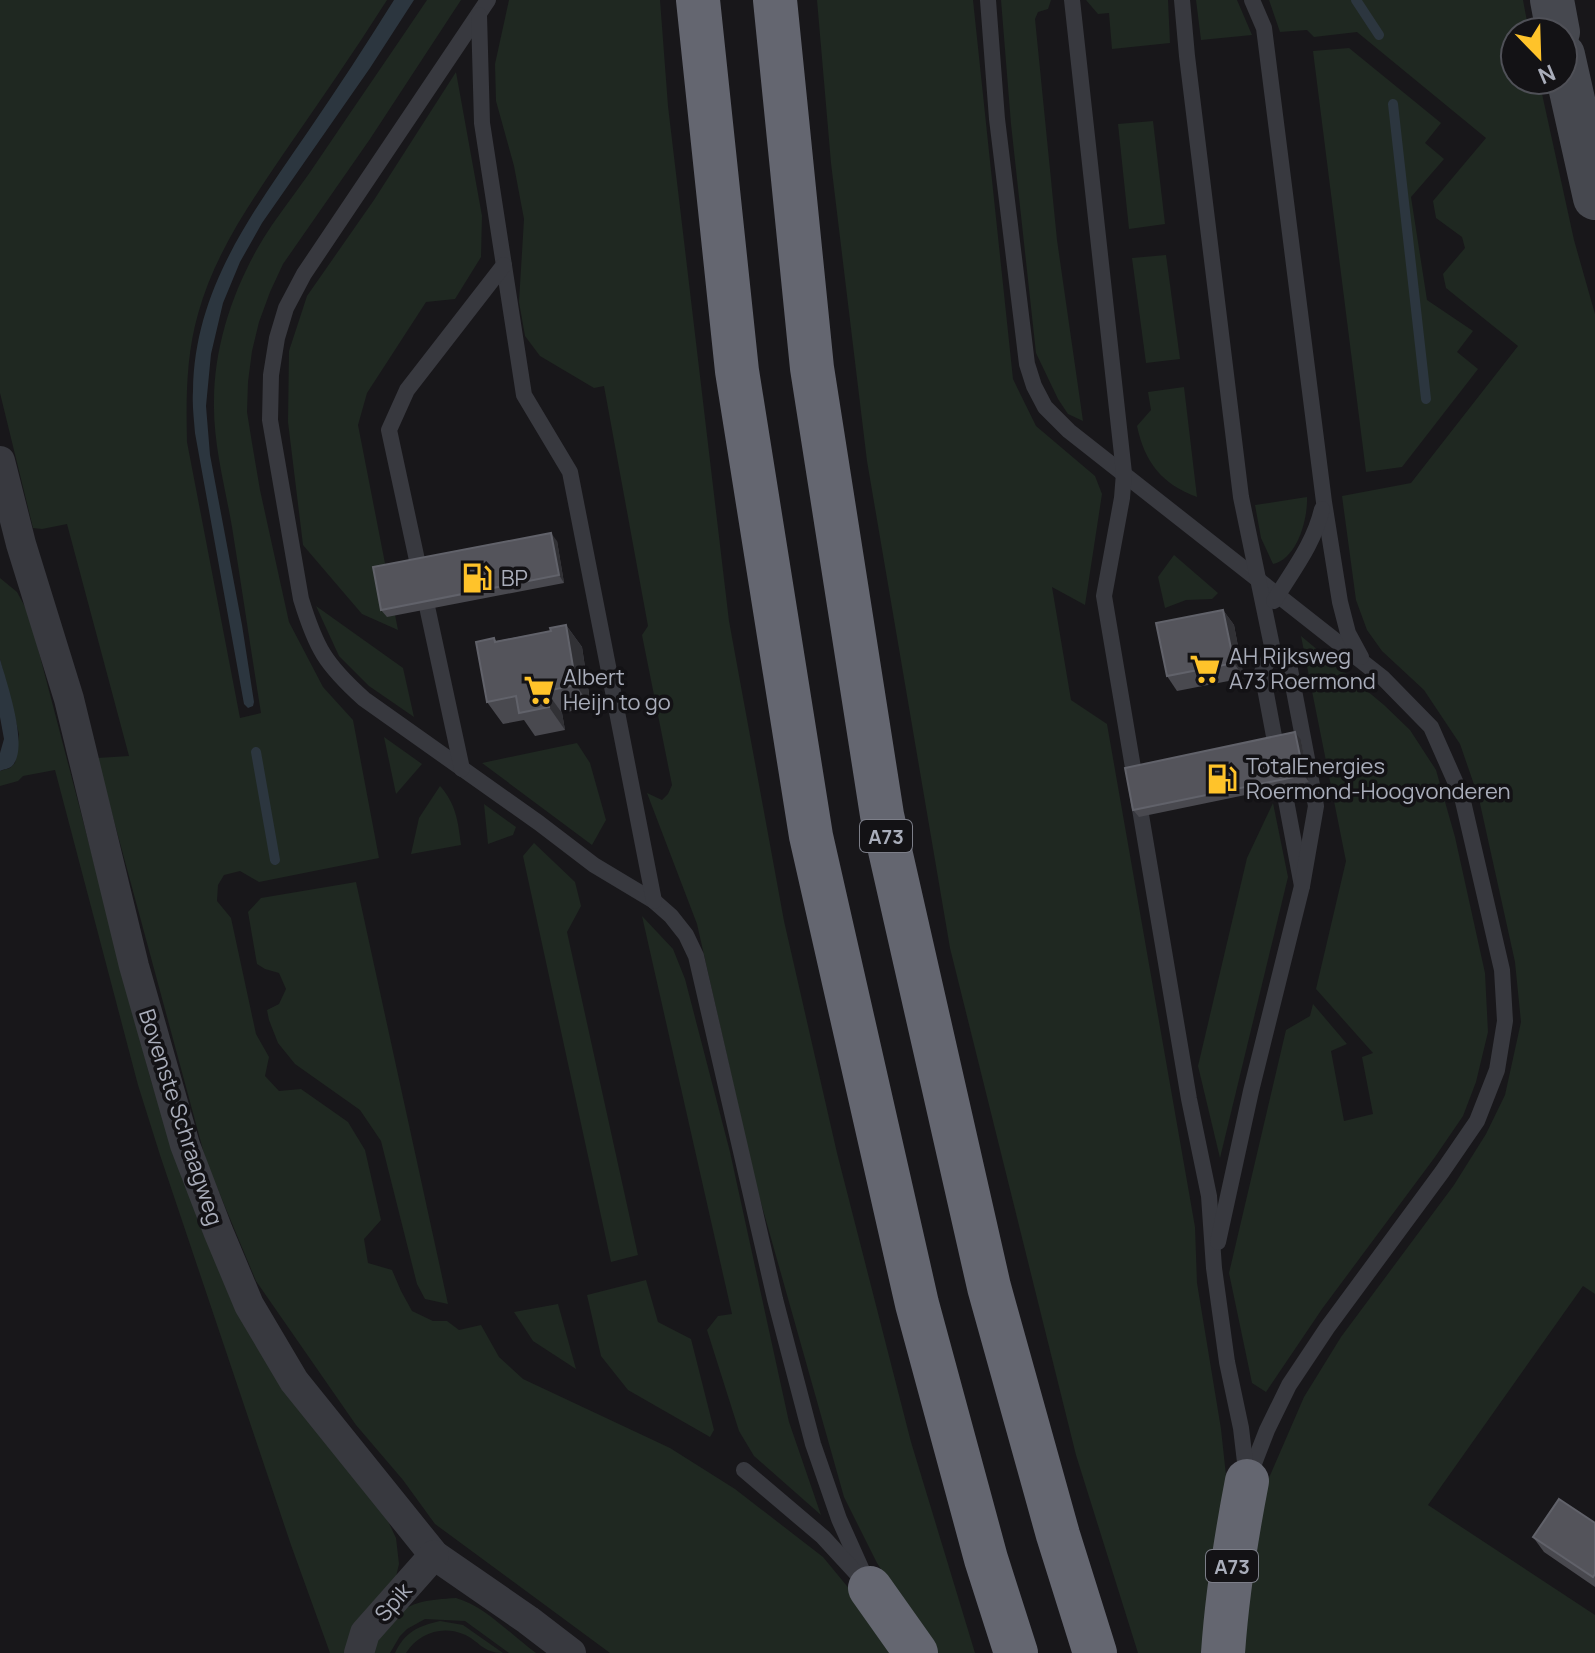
<svg xmlns="http://www.w3.org/2000/svg" width="1595" height="1653" font-family="Manrope,sans-serif">
  <style>
    .green { fill: #1f2821 }
    .water { fill: #2c363f }
    .lines { fill: none; stroke-linecap: round; stroke-linejoin: round }
    .stream { stroke: #2c363f; stroke-width: 10 }
    .lane { stroke: #38393f; stroke-width: 16 }
    .street { stroke: #38393f; stroke-width: 30 }
    .secondary { stroke: #46484f; stroke-width: 44 }
    .highway { stroke: #646670; stroke-width: 44 }
    .wall { fill: #49494f }
    .shaded-wall { fill: #313135 }
    .building { fill: #54545b; stroke: #61626a; stroke-width: 2 }
    .labels { text-anchor: middle; dominant-baseline: central; stroke-width: 7; stroke-linejoin: round; paint-order: stroke }
    .shield { fill: #131215; stroke: #7c7e88; stroke-width: 2 }
    .shield-label { font-size: 20px; font-weight: bold; fill: #a9adba }
    .poi-label { font-size: 22px; fill: #a9adba; stroke: #131215; text-anchor: start }
    .street-label { font-size: 22px; fill: #a9adba; stroke: #131215 }
  </style>
  <rect width="100%" height="100%" fill="#18171a"/>
  <!-- green -->
  <g class="green">
    <path d="M0,0H387C354,52 319,102 284,153C249,205 215,253 198,314C186,356 186,399 187,442L240,718L261,713C251,651 242,589 232,527C225,486 213,444 214,401C214,340 238,275 272,225C288,202 306,179 321,156C356,104 392,52 427,0H461L370,139L283,264L270,292L259,322L252,351L248,382L247,412L252,443L260,490L289,622L323,687L353,720L379,858L259,882L240,871L224,875L218,885L217,901L231,918L256,1034L269,1057L265,1076L279,1091L301,1089L348,1122L365,1150L381,1220L364,1239L368,1263L392,1270L401,1291L412,1311L433,1321H447L459,1330L481,1325L499,1357L523,1379L670,1448L735,1489L823,1557L884,1631L897,1653H610L435,1524L403,1480L356,1425L256,1281L206,1161L97,758L129,756L67,524L42,529L33,528L0,393Z"/>
    <polygon points="509,0 660,0 668,106 729,621 784,921 837,1153 911,1442 975,1653 936,1653 877,1563 844,1497 756,1185 697,924 647,793 662,800 668,794 672,785 642,635 648,626 604,386 594,388 540,356 525,336 519,302 524,219 514,166 496,101 495,64"/>
    <polygon points="817,0 973,0 1013,379 1036,426 1095,476 1102,494 1085,605 1052,587 1071,700 1107,724 1195,1227 1197,1283 1221,1429 1228,1494 1208,1653 1138,1653 1076,1455 950,948 867,461 831,163"/>
    <polygon points="1001,0 1051,0 1048,9 1038,12 1035,19 1057,240 1083,421 1068,414 1058,399 1036,353 1011,124"/>
    <polygon points="1086,0 1168,0 1170,43 1112,49 1109,13 1098,14"/>
    <polygon points="1196,0 1237,0 1252,35 1201,40"/>
    <polygon points="1269,0 1523,0 1529,32 1515,32 1515,80 1539,80 1574,240 1595,314 1595,1294 1583,1286 1428,1505 1595,1615 1595,1653 1242,1653 1265,1487 1304,1397 1341,1337 1454,1185 1486,1134 1505,1095 1521,1022 1515,962 1479,799 1460,744 1424,690 1382,651 1367,630 1356,600 1342,496 1411,483 1518,346 1446,288 1443,274 1465,248 1462,237 1436,218 1433,201 1486,138 1357,32 1314,37 1307,30 1280,32"/>
    <polygon points="1349,48 1441,123 1425,143 1444,159 1411,197 1427,300 1473,331 1457,352 1478,369 1402,467 1366,472 1313,51"/>
    <polygon points="456,72 482,216 481,257 455,299 426,302 367,393 358,425 398,630 362,614 303,545 288,422 289,351 307,296 374,200"/>
    <polygon points="1153,121 1165,224 1129,229 1118,124"/>
    <polygon points="1166,255 1180,359 1146,363 1132,258"/>
    <path d="M1184,387L1197,497C1162,484 1145,463 1137,426L1151,410L1148,392Z"/>
    <path d="M1307,497C1308,519 1297,559 1273,564L1261,538L1255,505Z"/>
    <polygon points="1174,555 1218,593 1212,599 1186,600 1165,608 1158,577"/>
    <polygon points="0,578 17,592 29,614 150,1077 180,1170 385,1515 396,1538 399,1564 395,1581 353,1653 330,1653 291,1545 160,1155 138,1085 55,770 23,776 18,781 0,786 0,771 10,768 15,763 19,734 0,659"/>
    <polygon points="316,606 403,668 414,717 369,686 339,656"/>
    <polygon points="1301,636 1384,705 1410,730 1436,770 1455,837 1485,973 1488,1032 1476,1082 1463,1116 1435,1157 1322,1309 1266,1392 1252,1383 1229,1273 1286,1030 1310,1016 1313,1004 1347,1044 1331,1051 1344,1121 1373,1114 1362,1057 1373,1053 1316,989 1346,861"/>
    <polygon points="384,737 422,764 396,794"/>
    <polygon points="577,743 590,763 606,820 592,845 482,763"/>
    <path d="M440,786C456,804 458,821 461,845L411,854L419,818Z"/>
    <polygon points="1273,803 1288,877 1220,1158 1198,1066 1247,858"/>
    <polygon points="484,804 516,827 513,835 488,844"/>
    <polygon points="534,843 575,882 581,906 567,932 638,1255 611,1262 523,856"/>
    <polygon points="356,882 448,1304 425,1299 417,1284 381,1141 360,1110 295,1064 278,1043 269,1020 267,1010 279,1004 286,989 279,973 265,969 257,964 248,912 261,898"/>
    <polygon points="642,916 673,949 685,979 730,1152 789,1422 821,1515 754,1456 739,1431 707,1330 718,1316 732,1314"/>
    <polygon points="646,1280 658,1322 691,1339 714,1430 710,1437 628,1390 601,1356 587,1295"/>
    <polygon points="558,1304 576,1369 533,1341 514,1312"/>
    <path d="M456,1598C485,1606 511,1635 536,1653H509L465,1621L425,1619L407,1629L400,1636L390,1653H369C399,1610 400,1601 456,1598Z"/>
    <path d="M440,1621L463,1625L503,1653C482,1653 480,1641 463,1634C441,1625 418,1634 406,1653H395C405,1632 418,1626 440,1621Z"/>
  </g>
  <!-- water -->
  <g class="water">
    <path d="M394,0H414L370,68L262,223L240,262L223,303L211,354L206,406L210,455L242,625L254,702L253,706L248,708L244,704L195,433C194,419 192,405 193,391C194,289 253,212 307,133C337,89 366,45 394,0Z"/>
    <path d="M0,659C6,681 30,748 12,766C9,769 4,769 0,771V753L4,739L0,717Z"/>
  </g>
  <g class="lines">
    <!-- stream -->
    <g class="stream">
      <polyline points="1356,0 1379,35"/>
      <polyline points="1393,104 1426,399"/>
      <polyline points="256,752 275,860"/>
    </g>
    <!-- lane -->
    <g class="lane">
      <path d="M488,0L304,274L286,308L277,338L271,375L270,420L301,599C316,648 325,664 364,699L539,823L594,865L654,901L671,916L686,935L696,956L775,1299L813,1444L839,1519L870,1588"/>
      <polyline points="988,0 997,119 1027,364 1034,386 1045,407 1069,431 1383,678 1431,727 1462,797 1502,970 1505,1021 1497,1070 1477,1121 1442,1172 1327,1328 1289,1385 1267,1430 1248,1479"/>
      <polyline points="1072,0 1124,473 1122,498 1104,596 1189,1099 1209,1196 1214,1268 1227,1362 1241,1428 1247,1479"/>
      <polyline points="1182,0 1187,56 1241,497 1273,651 1262,672 1302,886"/>
      <polyline points="1252,0 1264,28 1324,502 1340,602 1348,633 1361,657"/>
      <polyline points="479,15 482,123 524,395 570,472 654,901"/>
      <path d="M1274,601C1292,571 1314,544 1322,509"/>
      <polyline points="462,769 389,430 407,390 504,265"/>
      <polyline points="1218,1242 1251,1091 1302,886 1316,806 1289,664 1273,651"/>
      <polyline points="744,1470 823,1537 858,1575"/>
    </g>
    <!-- street -->
    <g class="street">
      <polyline points="0,461 21,544 69,699 134,966 185,1145 218,1231 249,1305 294,1381 434,1555 528,1620 571,1653"/>
      <polyline points="359,1653 365,1633 434,1555"/>
    </g>
    <!-- secondary -->
    <g class="secondary">
      <polyline points="1552,0 1558,32"/>
      <polyline points="1563,55 1595,198"/>
    </g>
    <!-- highway -->
    <g class="highway">
      <polyline points="698,0 737,371 811,836 917,1304 986,1559 1016,1653"/>
      <polyline points="775,0 812,368 882,815 989,1287 1058,1535 1095,1653"/>
      <polyline points="870,1588 916,1653"/>
      <path d="M1223,1653C1227,1595 1236,1538 1247,1481"/>
    </g>
  </g>
  <!-- wall -->
  <g class="wall">
    <polygon points="557,541 564,583 387,617 381,610"/>
    <polygon points="1223,610 1234,625 1244,678 1177,691 1167,676"/>
    <polygon points="566,625 582,647 591,707 562,713 565,730 535,736 524,720 503,724 487,702 494,638 496,641 551,631"/>
    <polygon points="1301,740 1309,782 1139,817 1133,810"/>
    <polygon points="1595,1523 1595,1587 1544,1552 1533,1537"/>
  </g>
  <!-- shaded-wall -->
  <g class="shaded-wall">
    <polygon points="551,533 557,541 564,583 559,575"/>
    <polygon points="1223,610 1234,625 1244,678 1234,663"/>
    <polygon points="566,625 582,647 591,707 576,685"/>
    <polygon points="546,691 562,713 565,730 549,707"/>
    <polygon points="1295,732 1301,740 1309,782 1304,775"/>
  </g>
  <!-- building -->
  <g class="building">
    <polygon points="551,533 559,575 381,610 373,567"/>
    <polygon points="1223,610 1234,663 1167,676 1156,623"/>
    <polygon points="566,625 576,685 546,691 549,707 519,713 516,696 487,702 476,642 494,638 495,642 551,631 550,628"/>
    <polygon points="1295,732 1304,775 1133,810 1125,768"/>
    <polygon points="1559,1499 1595,1523 1595,1574 1593,1577 1533,1537"/>
  </g>
  <!-- icons -->
  <defs>
    <g id="fuel-bare" transform="scale(2.4)"><path d="M-5.5-6h7V0h2V4h1.3V-2.5L3-4.5l.8-.8L6-3V5H2.5V1h-1V6h-7ZM-4.2-4.7v3.2H.2V-4.7Z" fill="#ffc32a" stroke="#131215" stroke-width="2.5" paint-order="stroke"/></g>
    <g id="supermarket-bare" transform="scale(2.4)"><path d="M-6-5.5h2.5l.6 2H6L4.5 2H-2.5L-4.4-4H-6ZM-1.5 3.2a1.3 1.3 0 1 0 .1 0ZM3 3.2a1.3 1.3 0 1 0 .1 0Z" fill="#ffc32a" stroke="#131215" stroke-width="2.5" paint-order="stroke"/></g>
  </defs>
  <g fill-rule="evenodd">
    <use href="#fuel-bare" x="477" y="578"/>
    <use href="#supermarket-bare" x="1205" y="669"/>
    <use href="#supermarket-bare" x="539" y="690"/>
    <use href="#fuel-bare" x="1222" y="779"/>
  </g>
  <g class="labels">
    <!-- shield labels -->
    <g class="shield">
      <rect x="860" y="820" width="52" height="32" rx="6"/>
      <rect x="1206" y="1550" width="52" height="32" rx="6"/>
    </g>
    <g class="shield-label">
      <text x="886" y="836">A73</text>
      <text x="1232" y="1566">A73</text>
    </g>
    <!-- poi labels -->
    <g class="poi-label">
      <text x="501" y="578">BP</text>
      <text x="1229" y="656">AH Rijksweg<tspan x="1229" dy="25">A73 Roermond</tspan></text>
      <text x="563" y="677">Albert<tspan x="563" dy="25">Heijn to go</tspan></text>
      <text x="1246" y="766">TotalEnergies<tspan x="1246" dy="25">Roermond-Hoogvonderen</tspan></text>
    </g>
    <!-- street labels -->
    <g class="street-label">
      <text transform="translate(181 1117) rotate(72)">Bovenste Schraagweg</text>
      <text transform="translate(393 1602) rotate(-49)">Spik</text>
    </g>
  </g>
  <!-- north arrow -->
  <g transform="translate(1539 56) rotate(157)"><circle r="38" fill="#131215" stroke="#4f5057" stroke-width="2"/>
  <path d="M0-6L14 30L0 20L-14 30Z" fill="#ffc32a"/>
  <text y="-12" font-size="22" font-weight="bold" text-anchor="middle" fill="#a9adba">N</text>
  </g>
</svg>
